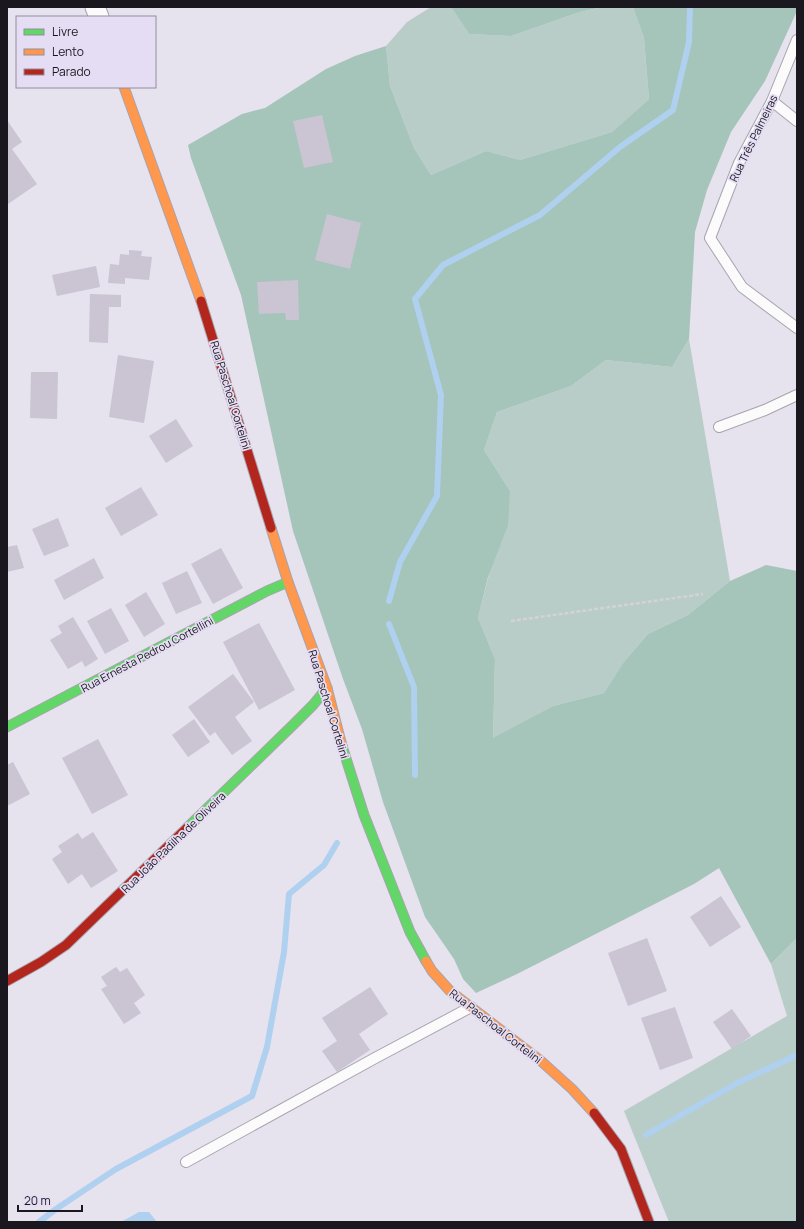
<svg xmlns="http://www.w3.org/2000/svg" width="804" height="1229" font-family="Manrope,sans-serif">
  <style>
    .green { fill: #b9cdc8 }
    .forest { fill: #a5c4ba }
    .water { fill: #afd0ef }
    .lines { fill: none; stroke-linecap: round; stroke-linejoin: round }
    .stream { stroke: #afd0ef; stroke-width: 6 }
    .building { fill: #cac4d3 }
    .lane-casing { stroke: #a8a4ae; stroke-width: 12 }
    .street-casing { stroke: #a8a4ae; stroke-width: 21 }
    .fast-casing { stroke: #a8a4ae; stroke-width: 11 }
    .slow-casing { stroke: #a8a4ae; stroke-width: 11 }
    .jam-casing { stroke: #a8a4ae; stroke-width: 11 }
    .path { stroke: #d3d2d6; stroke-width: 2.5; stroke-dasharray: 4 2; stroke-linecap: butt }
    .lane { stroke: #fbfbfc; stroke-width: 10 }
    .street { stroke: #fbfbfc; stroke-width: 19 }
    .fast { stroke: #63d668; stroke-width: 9 }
    .slow { stroke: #ff974d; stroke-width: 9 }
    .jam { stroke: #b3261e; stroke-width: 9 }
    .labels { text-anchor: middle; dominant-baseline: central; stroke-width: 3.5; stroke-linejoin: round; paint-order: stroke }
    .street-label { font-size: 11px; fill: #1a171f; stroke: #e5ddf3 }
  </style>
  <rect width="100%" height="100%" fill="#e6e2ee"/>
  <!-- green -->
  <g class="green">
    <polygon points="431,7 451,7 469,34 511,36 580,12 602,7 633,7 644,38 649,99 612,132 520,160 486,151 431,175 414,148 390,86 386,46 407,22"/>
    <polygon points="689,339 730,581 688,615 648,634 623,663 604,693 553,706 493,739 495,659 478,618 510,491 484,450 497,412 571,386 606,360 672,367"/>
    <polygon points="797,938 797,1222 669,1222 624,1111 787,1016 771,964"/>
  </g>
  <!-- forest -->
  <g class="forest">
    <polygon points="451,7 602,7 580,12 511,36 469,34"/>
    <polygon points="633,7 797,7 797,11 765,81 731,132 707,190 695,232 689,339 672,367 606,360 571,386 497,412 484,450 510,491 508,525 488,577 478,618 495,659 493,738 553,706 604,693 623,663 648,634 688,615 730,581 766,565 797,571 797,938 771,964 719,868 694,884 517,974 476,993 463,979 454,959 425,917 383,802 362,729 343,679 293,531 241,295 191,158 188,145 242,114 265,108 326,69 355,56 386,46 390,86 414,148 431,175 486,151 520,160 612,132 649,99 644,38"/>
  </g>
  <!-- water -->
  <polygon class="water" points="139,1212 149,1212 157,1222 121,1222"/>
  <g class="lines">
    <!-- stream -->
    <g class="stream">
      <polyline points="389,601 400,562 437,496 441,395 415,299 443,265 540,215 620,147 673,110 689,42 690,7"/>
      <polyline points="389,624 414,687 415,775"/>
      <polyline points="646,1135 737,1083 797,1055"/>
      <polyline points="39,1222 56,1209 116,1169 252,1096 267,1047 284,952 289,894 324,865 337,843"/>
    </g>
  </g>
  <!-- building -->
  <g class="building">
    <polygon points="322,115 333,162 304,168 293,121"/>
    <polygon points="7,120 22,142 12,149 37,184 8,204 7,202"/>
    <polygon points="327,214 361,223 350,269 315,260"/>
    <polygon points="129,250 142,251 141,256 152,257 149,280 125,278 125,284 108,283 110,264 119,265 120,254 129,255"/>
    <polygon points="96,266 100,287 57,296 52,275"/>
    <polygon points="298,280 299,320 286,320 285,313 259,314 257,282"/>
    <polygon points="90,294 121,295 121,307 109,307 108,343 89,342"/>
    <polygon points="118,355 154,361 144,423 109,417"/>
    <polygon points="31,372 58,372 57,419 30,418"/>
    <polygon points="176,419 193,446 166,463 149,436"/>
    <polygon points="141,487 158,515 121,536 105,508"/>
    <polygon points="58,518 69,546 44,556 32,529"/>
    <polygon points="17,545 24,568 7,572 7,547"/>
    <polygon points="221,548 243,588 213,604 191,564"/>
    <polygon points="94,558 104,578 64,600 54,580"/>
    <polygon points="187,571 202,603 176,614 162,583"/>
    <polygon points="146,592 165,624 144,637 125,605"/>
    <polygon points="111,608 129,641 105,654 87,621"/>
    <polygon points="73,617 98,659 85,667 82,661 68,669 50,640 62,633 58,626"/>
    <polygon points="259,623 295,690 259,710 223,642"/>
    <polygon points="233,674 254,702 235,717 252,741 232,755 215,732 210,736 188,707"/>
    <polygon points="194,719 210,742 188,757 172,735"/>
    <polygon points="98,739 128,795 92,814 62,758"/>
    <polygon points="13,762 30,794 7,806 7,765"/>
    <polygon points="93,832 118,871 91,888 82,874 68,884 52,859 62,852 58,846 78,833 82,839"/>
    <polygon points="721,896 741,927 710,947 690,917"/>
    <polygon points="647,938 667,991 628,1006 608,953"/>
    <polygon points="116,967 120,972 127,968 145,995 134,1003 141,1013 124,1024 101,989 107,986 101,977"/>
    <polygon points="370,987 388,1014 359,1034 370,1050 337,1072 322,1051 337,1041 322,1018"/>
    <polygon points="675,1007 693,1058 660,1070 641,1018"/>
    <polygon points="732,1009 751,1036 732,1049 713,1022"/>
  </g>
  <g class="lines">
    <!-- lane casing -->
    <g class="lane-casing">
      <g id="lane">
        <polyline points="797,40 772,101 739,163 710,238 742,287 797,328"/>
        <polyline points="772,101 797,121"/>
        <polyline points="719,427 765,410 797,395"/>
        <polyline points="186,1162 377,1057 471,1007"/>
      </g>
    </g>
    <!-- street casing -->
    <g class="street-casing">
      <polyline id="street" points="95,7 99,17"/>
    </g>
    <!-- fast casing -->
    <g class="fast-casing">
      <g id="fast">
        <polyline points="7,727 267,591 288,582"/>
        <polyline points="342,746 364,815 410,932 426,961"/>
        <polyline points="188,827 294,724 313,705 327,688"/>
      </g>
    </g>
    <!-- slow casing -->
    <g class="slow-casing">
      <g id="slow">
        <polyline points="124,87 201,301"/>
        <polyline points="271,528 288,582 327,688 342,746"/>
        <polyline points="426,961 432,971 450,991 541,1061 572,1089 594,1113"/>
      </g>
    </g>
    <!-- jam casing -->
    <g class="jam-casing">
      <g id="jam">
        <polyline points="201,301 271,528"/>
        <polyline points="7,981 41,962 66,945 188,827"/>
        <polyline points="594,1113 621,1149 649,1222"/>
      </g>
    </g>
    <!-- path -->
    <polyline class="path" points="511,621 703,594"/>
    <!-- lane -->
    <use href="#lane" class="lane"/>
    <!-- street -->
    <use href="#street" class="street"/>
    <!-- fast -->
    <use href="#fast" class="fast"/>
    <!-- slow -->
    <use href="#slow" class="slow"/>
    <!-- jam -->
    <use href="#jam" class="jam"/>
  </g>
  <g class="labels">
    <!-- street labels -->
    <g class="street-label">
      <text transform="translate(753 138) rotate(-64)">Rua Três Palmeiras</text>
      <text transform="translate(231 395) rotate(73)">Rua Paschoal Cortelini</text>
      <text transform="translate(147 654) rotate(-28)">Rua Ernesta Pedrou Cortellini</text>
      <text transform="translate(329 704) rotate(73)">Rua Paschoal Cortelini</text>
      <text transform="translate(173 842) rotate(-44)">Rua João Padilha de Oliveira</text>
      <text transform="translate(496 1026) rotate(38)">Rua Paschoal Cortelini</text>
    </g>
  </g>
  <!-- border -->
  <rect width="804" height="1229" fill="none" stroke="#1a171f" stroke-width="16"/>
  <!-- legend -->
  <rect x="16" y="16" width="140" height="72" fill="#e5ddf3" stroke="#948e9e"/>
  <rect x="24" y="29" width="20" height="6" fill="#63d668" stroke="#948e9e"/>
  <text x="52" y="36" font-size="12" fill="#1a171f">Livre</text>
  <rect x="24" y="49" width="20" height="6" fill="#ff974d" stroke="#948e9e"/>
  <text x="52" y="56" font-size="12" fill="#1a171f">Lento</text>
  <rect x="24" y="69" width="20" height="6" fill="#b3261e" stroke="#948e9e"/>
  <text x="52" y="76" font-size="12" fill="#1a171f">Parado</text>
  <!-- scale -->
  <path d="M18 1205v6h64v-6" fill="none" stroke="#1a171f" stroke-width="2"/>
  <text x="24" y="1205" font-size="12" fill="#1a171f" stroke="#e5ddf3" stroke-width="3" paint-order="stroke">20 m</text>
</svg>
